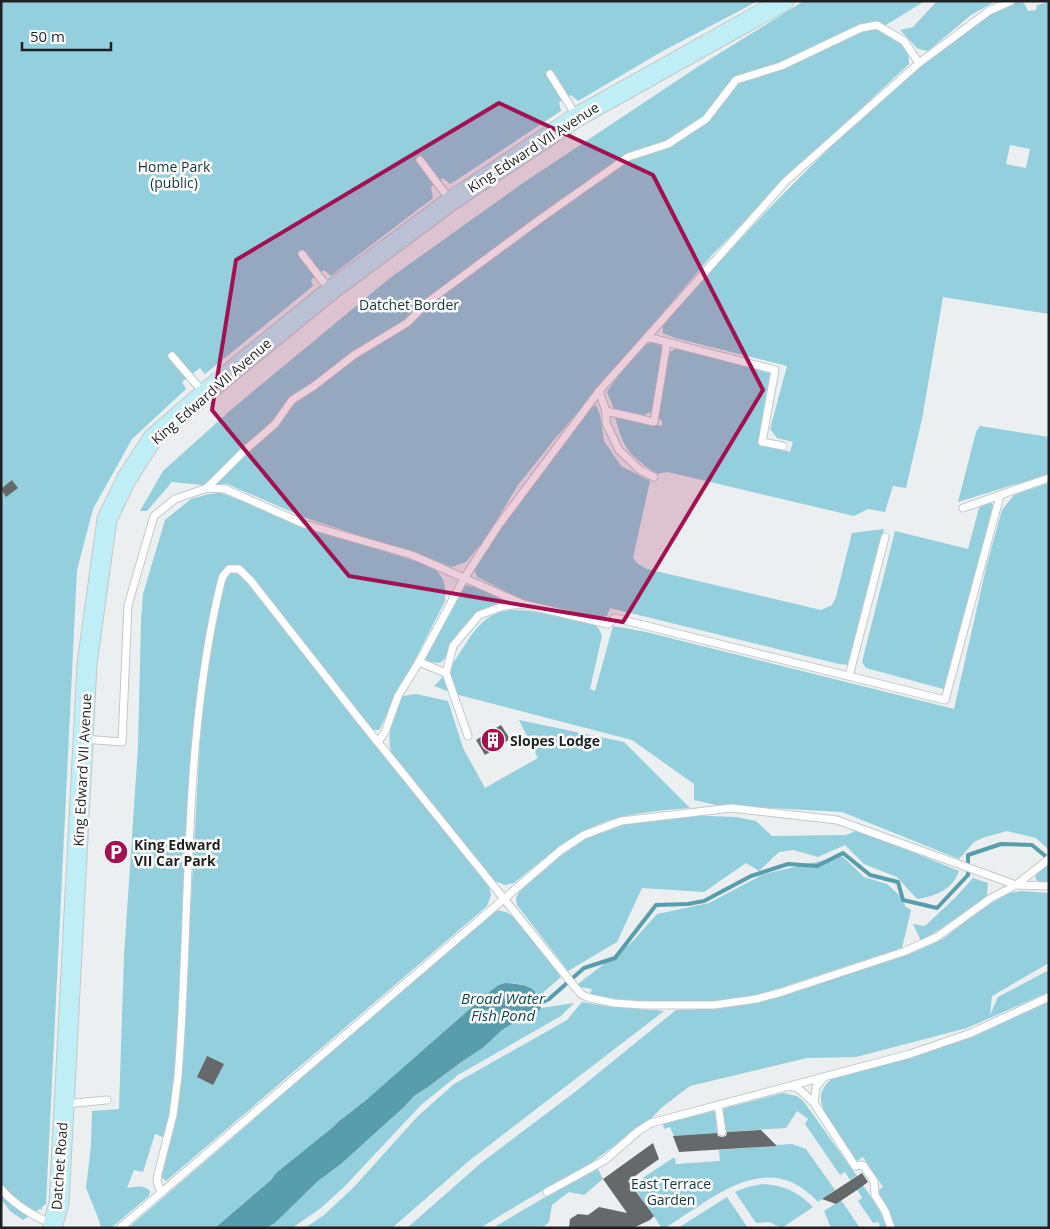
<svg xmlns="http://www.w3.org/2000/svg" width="1050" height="1229" font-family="'Open Sans',sans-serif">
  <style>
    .green { fill: #93cfdc; fill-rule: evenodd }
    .water { fill: #589dac }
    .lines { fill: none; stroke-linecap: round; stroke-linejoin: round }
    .stream { stroke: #589dac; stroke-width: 4 }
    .building { fill: #65696a }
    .service-casing { stroke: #c3c8c9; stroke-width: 9 }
    .secondary-casing { stroke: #c3c8c9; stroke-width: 21 }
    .service { stroke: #fff; stroke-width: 7 }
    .secondary { stroke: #c0eef7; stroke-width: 19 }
    .marked { fill: #a41151; fill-opacity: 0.2; stroke: #a41151; stroke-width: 4; stroke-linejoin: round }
    .labels { text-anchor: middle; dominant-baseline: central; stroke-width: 5; stroke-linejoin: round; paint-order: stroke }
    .street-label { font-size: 14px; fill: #1f2021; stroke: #fff }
    .park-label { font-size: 14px; fill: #12353c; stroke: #fff }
    .poi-label { font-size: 14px; font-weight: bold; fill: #1f2021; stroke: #fff; text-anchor: start }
    .water-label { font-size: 15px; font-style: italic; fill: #0a4a55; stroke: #fff }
  </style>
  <rect width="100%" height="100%" fill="#ebeff0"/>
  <!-- green -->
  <g class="green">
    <polygon points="1,1 758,1 661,52 578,101 571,95 559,102 561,111 458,179 450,184 443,178 431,187 433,198 331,276 324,270 311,280 313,286 205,374 200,368 182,382 186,389 132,439 93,509 77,570 46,1204 42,1207 42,1210 40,1209 23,1220 10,1211 1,1199"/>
    <path d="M804,1H925L881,28C897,38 910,43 909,64L802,163L712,255L554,440L518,485L486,538L466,562L452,567L432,559L306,518L227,484L202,485L172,482L147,511H140L163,471L233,408L390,278L523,183L699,66Z"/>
    <polygon points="937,1 996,1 971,15 928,51 918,49 900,30 913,27"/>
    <path d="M1013,1L1024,3L1028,11L1036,10L1037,5L1049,2V314L943,297L922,419L906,488L893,486L885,512L868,509L854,516L668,472L657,474C629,455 623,449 615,416L662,426V421L657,418L670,352L678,347L771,372L775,379L758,444L790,452L793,442L777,438L770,429L787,366L675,338L663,333V326C733,244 807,166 888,94C927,60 967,23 1013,1ZM1010,145L1030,149L1026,168L1006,164Z"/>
    <polygon points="653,342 660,344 664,352 651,412 644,415 614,409 607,392 613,383 644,345"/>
    <polygon points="596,405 600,415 604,441 621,466 650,481 633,558 638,564 647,569 821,610 832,605 836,597 852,533 884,529 851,665 839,664 610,608 607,616 599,618 524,600 477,577 474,568 530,483 590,409"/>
    <polygon points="980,426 1049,437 1049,474 958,502 976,432"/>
    <path d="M1049,483L1048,849L1036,838L1007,831L985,837L974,842L959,859L842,812L716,805L694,800V784L632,740L455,694L434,686C450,671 460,651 473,633C494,604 519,608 550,615C565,618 580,622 595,625L599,629L602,636L590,689L595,691L613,626L646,632L954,709L986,568L1002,510L1014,495Z"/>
    <path d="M221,493L258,507L296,525L432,566C445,579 446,583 445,601L379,730H371L245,570L238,565L229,566L219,580L207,628L198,684L186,863L177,1058L171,1108L163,1137L155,1134L143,1172L134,1170L127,1188C136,1187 143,1184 150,1191L149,1196L111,1228H101L99,1220L86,1188L91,1145L92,1111L119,1109L124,956L138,747L141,621L143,594L165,520L191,499L209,494Z"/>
    <polygon points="990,502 993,505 993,511 947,690 866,668 862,662 895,531 968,549 979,508"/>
    <polygon points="232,572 239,574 247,581 489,887 491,895 487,906 166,1181 160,1176 183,1041 203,689 224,580"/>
    <polygon points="464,585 478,588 506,601 476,618 450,654 440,663 427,662 423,654"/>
    <path d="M416,694L448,701L463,748L485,788L538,758L519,720L624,742L690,808C664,810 639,812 614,819C576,829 544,859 514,883L505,885L495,881L392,755C385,737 394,712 403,696Z"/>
    <path d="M680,815L736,817L756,821L772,836L846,835L858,830L959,871C952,890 936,896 917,899L897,877L864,864L845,845L818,857L793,850L779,852L759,871L746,863L704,892L642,888L617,942L568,971L517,905L516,898L519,892L559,857L587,838L635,821Z"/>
    <polygon points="842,856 864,877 887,884 899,895 906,907 911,910 902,948 752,997 705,1002 622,1001 590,994 592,989 579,987 578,984 631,943 657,914 709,903 764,874"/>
    <polygon points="1049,862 1049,883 1041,882 1036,880 1035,873"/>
    <polygon points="973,878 988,883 987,895 970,910 921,941 913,924 925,926 956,897"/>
    <polygon points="1021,891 1049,893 1049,963 992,996 990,1015 998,997 1049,970 1049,992 967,1028 856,1057 807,1058 690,1086 661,1108 652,1118 588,1165 526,1200 480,1228 407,1228 481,1163 575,1092 676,1010 724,1008 754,1003 815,985 910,954 943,939 974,915 1005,894"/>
    <path d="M496,910L506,912L513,916L561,977L539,996C525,980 506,980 489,992L365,1101L339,1121L333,1127L276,1173L271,1180L215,1228H128Z"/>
    <path d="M1049,1001V1228H895L889,1210L878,1191L883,1187L863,1157L857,1161C850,1151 844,1141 837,1132C825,1114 810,1095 833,1078L900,1060L970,1038Z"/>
    <polygon points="582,1002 605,1006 664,1011 470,1160 392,1228 305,1228 324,1215 354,1187 417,1117 454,1084 567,1020"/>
    <polygon points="574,1003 561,1016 458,1075 421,1105 344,1187 321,1208 292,1228 266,1228 275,1223 318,1181 341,1164 379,1130 403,1108 414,1096 428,1087 460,1063 485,1046 502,1030 517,1021 524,1021 535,1017 541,1008"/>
    <polygon points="783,1093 797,1096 804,1102 857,1176 850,1180 845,1172 840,1175 805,1124 808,1119 797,1111 786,1128 726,1132 723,1109 725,1108"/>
    <polygon points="713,1111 715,1112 717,1133 674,1136 670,1127 664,1129 663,1124"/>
    <path d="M792,1144L806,1149L835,1190L818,1202C767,1147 714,1198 665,1228H662L632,1185L673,1158H675L676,1164L720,1161L719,1150L775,1146L776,1145Z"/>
    <polygon points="598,1169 603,1179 584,1195 569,1192 552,1205 549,1222 542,1228 493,1228 540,1200"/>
    <path d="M763,1184C784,1185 798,1192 813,1207L782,1228L769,1222L756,1223L735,1192L747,1187Z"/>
    <polygon points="863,1185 879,1209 887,1228 880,1228 879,1222 873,1223 858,1201 862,1198 857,1189"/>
    <polygon points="727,1197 748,1228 678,1228"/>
    <polygon points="841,1200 860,1228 831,1228 824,1211"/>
  </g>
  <!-- water -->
  <path class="water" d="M506,983C526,985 538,985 541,1008L535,1017L524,1021H517L502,1030L484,1047L460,1063L428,1087L414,1096L403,1108L341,1164L318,1181L275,1223L266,1228H215L271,1180L276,1173L333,1127L339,1121L365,1101L489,992L499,985Z"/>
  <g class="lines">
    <!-- stream -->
    <polyline class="stream" points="541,1003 549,999 584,968 615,958 656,905 688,904 704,901 751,876 788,864 817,866 843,853 870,875 898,882 903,900 937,908 968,875 968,855 1001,844 1032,845 1049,859"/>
  </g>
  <!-- building -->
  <g class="building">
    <polygon points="12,480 18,488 6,497 1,489"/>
    <polygon points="501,725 510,739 485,755 476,740"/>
    <polygon points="207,1056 224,1064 213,1085 197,1077"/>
    <polygon points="761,1130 777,1146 679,1152 673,1136 717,1133 718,1136 722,1137 726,1136 727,1132"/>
    <polygon points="653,1143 659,1159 628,1181 654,1216 650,1220 633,1228 569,1228 570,1219 578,1214 588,1215 599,1207 627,1213 603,1179"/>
    <polygon points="862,1173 868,1182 857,1190 836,1204 822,1199"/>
  </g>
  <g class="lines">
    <!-- service casing -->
    <g class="service-casing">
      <g id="service">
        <polyline points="550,74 577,117"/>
        <polyline points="420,160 450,200"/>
        <polyline points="302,254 329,289"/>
        <polyline points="647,337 775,370 762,442 783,446"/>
        <polyline points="172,356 203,392"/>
        <polyline points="599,391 606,411 606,423 619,450 640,470 654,477"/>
        <polyline points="606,411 654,422 667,342"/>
        <polyline points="207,488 225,489 304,524 412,555 523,604"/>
        <polyline points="963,508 1049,478"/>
        <polyline points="419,662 446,673 468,736"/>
        <polyline points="446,673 453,646 479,615 504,606 523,604 608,624 615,618 945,700 1000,496"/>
        <polyline points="849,676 885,537"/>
        <polyline points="83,739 122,742 128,605 154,516 175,499 207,488 244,451 275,424 292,400 314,386 354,355 407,323 429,301 540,219 628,157 668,144 706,119 736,80 781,66 861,28 877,25 904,41 919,63"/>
        <polyline points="378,742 385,732 398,696 419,662 465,577 498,526 599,391 786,181 919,63 989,11 1011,1"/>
        <polyline points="824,1077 816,1087 814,1103 855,1166 863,1165 874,1181 875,1195 885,1211 891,1228"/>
        <polyline points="791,1086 799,1089 814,1103"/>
        <polyline points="65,1104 107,1100"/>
        <polyline points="718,1105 722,1132"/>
        <path d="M1,1189C14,1204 34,1217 53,1224"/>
        <polyline points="547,1192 605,1160 637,1132 651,1123 910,1054 971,1033 1049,997"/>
        <path d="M161,1193L157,1181L158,1174L173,1115L178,1076C191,912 182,743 221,582L223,576L229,569H239L251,581L360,720L575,987L582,995L590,998L614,1003L642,1005H714L756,999L779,993L903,952L937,937L991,898L1016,885L1049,859"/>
        <polyline points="120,1228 561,850 584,835 621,821 731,808 837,820 1016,885 1049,886"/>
      </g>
    </g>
    <!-- secondary casing -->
    <g class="secondary-casing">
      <polyline id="secondary" points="53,1228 53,1224 59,1203 87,664 107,519 127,478 153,438 204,394 330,291 451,201 577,117 784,1"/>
    </g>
    <!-- service -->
    <use href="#service" class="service"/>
    <!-- secondary -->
    <use href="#secondary" class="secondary"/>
  </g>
  <!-- marked area -->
  <path class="marked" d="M499,103L653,175L763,390L623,622L349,576L212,410L236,260Z"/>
  <!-- icons -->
  <defs>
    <g id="building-disc" transform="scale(1.25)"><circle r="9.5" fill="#a41151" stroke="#fff"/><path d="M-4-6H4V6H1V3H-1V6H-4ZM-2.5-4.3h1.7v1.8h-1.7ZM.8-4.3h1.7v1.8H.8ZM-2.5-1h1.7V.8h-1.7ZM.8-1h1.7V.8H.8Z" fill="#fff"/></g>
    <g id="parking-disc" transform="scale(1.25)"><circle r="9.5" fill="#a41151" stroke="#fff"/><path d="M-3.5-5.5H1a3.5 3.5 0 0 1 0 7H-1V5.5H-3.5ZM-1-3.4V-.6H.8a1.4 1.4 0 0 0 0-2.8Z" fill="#fff"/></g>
  </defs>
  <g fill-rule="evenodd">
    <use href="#building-disc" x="493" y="740"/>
    <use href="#parking-disc" x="116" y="852"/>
  </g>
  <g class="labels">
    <!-- street labels -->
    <g class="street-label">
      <text transform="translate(533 147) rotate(-33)">King Edward VII Avenue</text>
      <text transform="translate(211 391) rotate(-41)">King Edward VII Avenue</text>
      <text transform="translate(82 770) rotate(-87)">King Edward VII Avenue</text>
      <text transform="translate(59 1166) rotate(-86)">Datchet Road</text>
    </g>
    <!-- park labels -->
    <g class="park-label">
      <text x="174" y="166">Home Park<tspan x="174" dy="16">(public)</tspan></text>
      <text x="409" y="304">Datchet Border</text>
      <text x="671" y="1183">East Terrace<tspan x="671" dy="16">Garden</tspan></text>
    </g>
    <!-- poi labels -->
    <g class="poi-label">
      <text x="510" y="740">Slopes Lodge</text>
      <text x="134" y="844">King Edward<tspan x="134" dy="16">VII Car Park</tspan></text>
    </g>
    <!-- water labels -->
    <g class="water-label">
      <text x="503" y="998">Broad Water<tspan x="503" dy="17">Fish Pond</tspan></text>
    </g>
  </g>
  <!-- border -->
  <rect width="1050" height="1229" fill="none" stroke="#1f2021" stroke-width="5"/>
  <!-- scale -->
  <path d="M22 42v8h89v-8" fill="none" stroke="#1f2021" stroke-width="2.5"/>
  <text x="30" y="42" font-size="15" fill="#1f2021" stroke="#ffffff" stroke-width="4" paint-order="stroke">50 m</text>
</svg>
